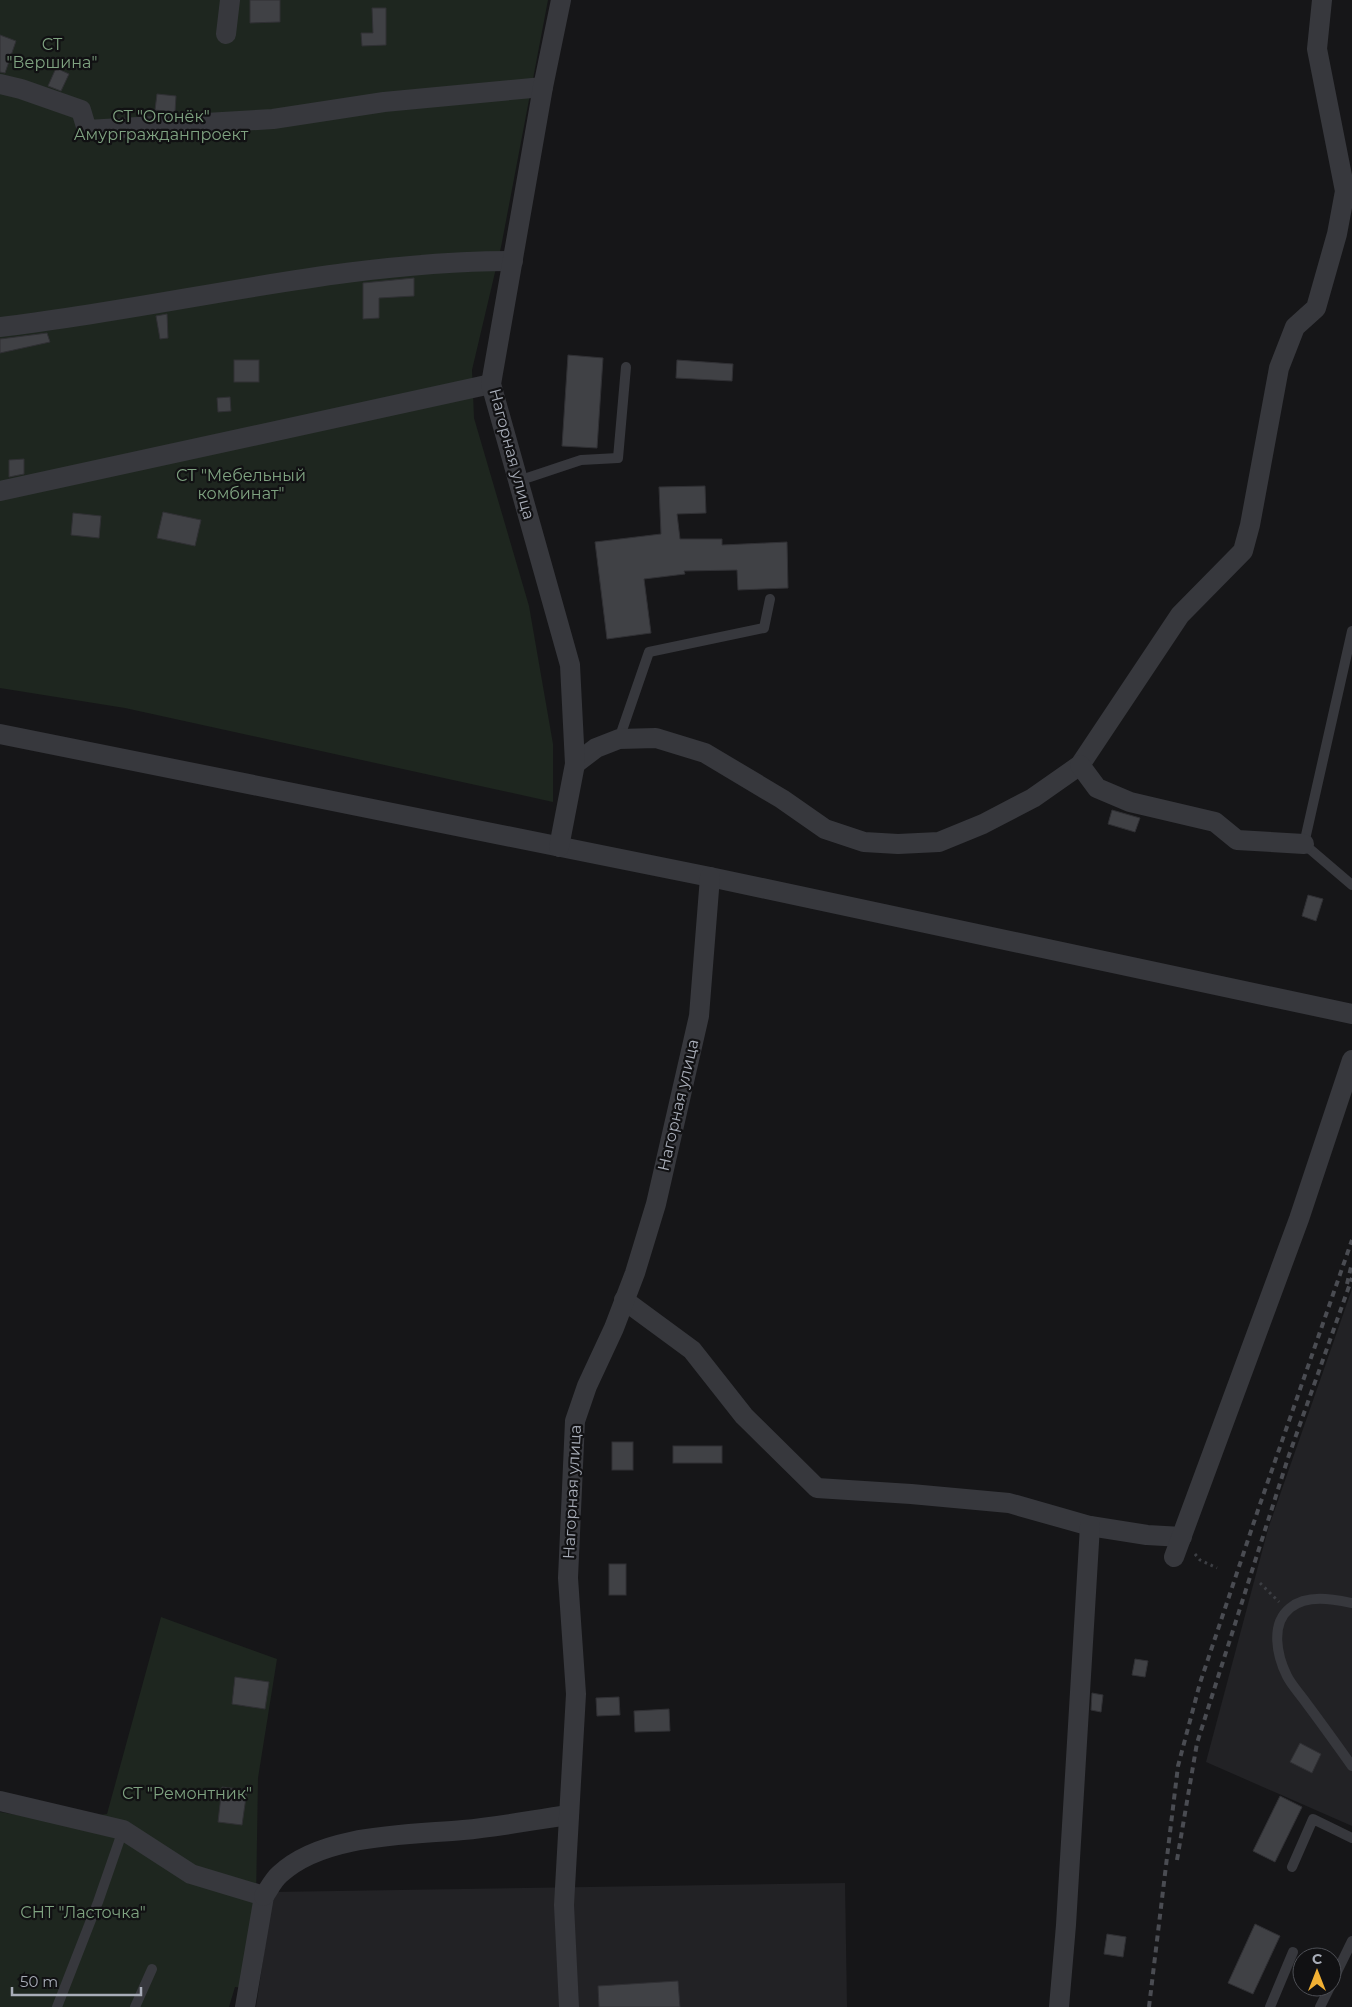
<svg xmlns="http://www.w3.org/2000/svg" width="1352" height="2007" font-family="Montserrat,sans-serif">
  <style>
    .built { fill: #222225 }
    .green { fill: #1e261f }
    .building { fill: #404145; stroke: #303034 }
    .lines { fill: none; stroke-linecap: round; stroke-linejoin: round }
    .path { stroke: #3d3f44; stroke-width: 3; stroke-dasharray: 2.5 4; stroke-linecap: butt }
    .service { stroke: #37383d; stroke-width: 10 }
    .minor { stroke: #37383d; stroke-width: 20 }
    .rail { stroke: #4a4c52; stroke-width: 4; stroke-dasharray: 6 5; stroke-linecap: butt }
    .labels { text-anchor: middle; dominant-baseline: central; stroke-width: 4.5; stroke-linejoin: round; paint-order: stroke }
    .park-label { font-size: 16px; fill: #7fa381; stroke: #111113 }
    .street-label { font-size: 16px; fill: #a8adb8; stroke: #111113 }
  </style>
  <rect width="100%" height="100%" fill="#161618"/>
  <!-- built -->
  <g class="built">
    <polygon points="1352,1289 1352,1826 1206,1762 1268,1529"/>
    <polygon points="845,1883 847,2007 256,2007 273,1892"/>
  </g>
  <!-- green -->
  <g class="green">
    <polygon points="0,0 548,0 501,247 472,370 474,418 529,606 553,744 553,802 125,708 0,688"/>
    <polygon points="161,1617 277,1659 258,1778 256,1900 244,1988 235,1987 229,2007 0,2007 0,1812 53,1821 107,1814"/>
  </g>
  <!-- building -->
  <g class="building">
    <polygon points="250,0 280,0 280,22 250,23"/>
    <polygon points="372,8 386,8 386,45 362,46 361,33 373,33"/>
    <polygon points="0,35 16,41 5,73 0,72"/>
    <polygon points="56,68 69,74 61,91 48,86"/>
    <polygon points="157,94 176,96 175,112 155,110"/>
    <polygon points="414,278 414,296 379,298 379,318 363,319 363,283"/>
    <polygon points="167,314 168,338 160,339 156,316"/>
    <polygon points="47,333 50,342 0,353 0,339"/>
    <polygon points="568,355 603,358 597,448 562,446"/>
    <rect x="234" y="360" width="25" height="22"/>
    <polygon points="677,360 733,364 732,381 676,378"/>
    <polygon points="230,397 231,411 218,412 217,398"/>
    <polygon points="24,459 24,474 9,477 9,460"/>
    <polygon points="705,486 706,513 677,514 680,539 722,539 722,545 787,542 788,588 738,590 737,570 684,571 685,574 644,579 651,633 607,639 595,542 661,534 659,487"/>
    <polygon points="163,512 201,520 195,546 157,538"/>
    <polygon points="73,513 101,516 99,538 71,535"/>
    <polygon points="1112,810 1140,818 1135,832 1108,824"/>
    <polygon points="1308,895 1323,899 1316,921 1302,916"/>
    <rect x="612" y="1442" width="21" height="28"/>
    <rect x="673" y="1446" width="49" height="17"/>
    <rect x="609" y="1564" width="17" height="31"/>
    <polygon points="1135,1659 1148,1661 1145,1677 1132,1675"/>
    <polygon points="235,1677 269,1682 265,1709 232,1704"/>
    <polygon points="1092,1693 1103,1695 1101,1712 1091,1710"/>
    <polygon points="619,1697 620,1715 597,1716 596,1698"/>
    <polygon points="669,1709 670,1731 635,1732 634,1711"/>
    <polygon points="1300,1743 1321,1754 1312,1773 1290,1762"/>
    <polygon points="222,1787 247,1790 242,1825 218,1822"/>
    <polygon points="1280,1796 1302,1807 1275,1862 1253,1851"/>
    <polygon points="1255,1924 1280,1936 1253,1994 1228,1983"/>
    <polygon points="1107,1934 1126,1937 1123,1957 1104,1954"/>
    <polygon points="678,1981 680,2007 599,2007 598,1986"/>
  </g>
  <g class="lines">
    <!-- path -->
    <g class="path">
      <polyline points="1195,1554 1200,1560 1217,1568"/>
      <polyline points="1260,1583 1279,1602"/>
    </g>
    <!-- service -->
    <g class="service">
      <polyline points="518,481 581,460 618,458 626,367"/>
      <polyline points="1352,631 1304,844 1352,885"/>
      <polyline points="619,739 649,652 764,628 770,599"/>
      <path d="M1352,1603C1332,1599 1307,1594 1290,1608C1270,1624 1277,1656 1287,1676C1292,1686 1301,1695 1307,1704C1322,1724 1337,1745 1352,1766"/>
      <polyline points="1292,1867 1313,1819 1352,1838"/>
      <polyline points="1332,1982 1352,1941"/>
      <polyline points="57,2007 98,1902 123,1830"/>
      <polyline points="135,2007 152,1969"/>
      <polyline points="1270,2007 1293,1952"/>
      <polyline points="1320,2007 1330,1987"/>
    </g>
    <!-- minor -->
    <g class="minor">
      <polyline points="226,34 230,0"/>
      <polyline points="0,84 21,89 81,110 87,130 273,119 384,102 543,87"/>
      <path d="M0,327C171,307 339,261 513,261"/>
      <polyline points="0,491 491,384"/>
      <polyline points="0,734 710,877 1352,1014"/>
      <polyline points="575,764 596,748 619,739 656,738 705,753 782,799 825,829 864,842 898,844 939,842 983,824 1033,798 1080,765 1180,615 1243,551 1250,525 1279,368 1295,327 1316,308 1337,234 1345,191 1317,49 1322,0"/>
      <polyline points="1080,765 1097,788 1130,802 1215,822 1237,840 1304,844"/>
      <polyline points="559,847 575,764 570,665 491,384 543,87 561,0"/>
      <polyline points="624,1300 692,1350 744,1416 817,1488 911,1494 1009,1503 1090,1526 1147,1535 1182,1537"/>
      <polyline points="1174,1557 1299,1219 1352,1060"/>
      <polyline points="0,1801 123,1830 191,1874 264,1896 245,2007"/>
      <path d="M264,1896C269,1889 273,1880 280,1874C323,1834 407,1835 463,1830C498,1827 533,1820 569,1815"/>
      <polyline points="569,2007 564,1905 576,1694 568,1578 575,1421 587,1386 614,1328 635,1273 656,1204 699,1016 710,877"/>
      <polyline points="1059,2007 1066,1925 1090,1526"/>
    </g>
    <!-- rail -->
    <g class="rail">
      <polyline points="1347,1284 1352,1263"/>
      <polyline points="1177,1860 1197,1743 1288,1458 1352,1278"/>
      <polyline points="1149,2007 1178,1766 1200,1683 1258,1510 1352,1240"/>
    </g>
  </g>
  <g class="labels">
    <!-- park labels -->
    <g class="park-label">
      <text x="52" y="44">СТ<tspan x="52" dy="18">"Вершина"</tspan></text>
      <text x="161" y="116">СТ "Огонёк"<tspan x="161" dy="18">Амургражданпроект</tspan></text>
      <text x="241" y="475">СТ "Мебельный<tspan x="241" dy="18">комбинат"</tspan></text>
      <text x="187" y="1793">СТ "Ремонтник"</text>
      <text x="83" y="1912">СНТ "Ласточка"</text>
    </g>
    <!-- street labels -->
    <g class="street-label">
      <text transform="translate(512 454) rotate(75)">Нагорная улица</text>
      <text transform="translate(678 1105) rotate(-77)">Нагорная улица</text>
      <text transform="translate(572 1492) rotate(-87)">Нагорная улица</text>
    </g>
  </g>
  <!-- north arrow -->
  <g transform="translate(1317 1972)"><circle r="24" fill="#111113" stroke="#4d4f55"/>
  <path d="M0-4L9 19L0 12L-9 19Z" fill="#f2b134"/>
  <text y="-8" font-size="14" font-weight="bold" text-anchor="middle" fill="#a8adb8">С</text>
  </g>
  <!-- scale -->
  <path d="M12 1987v8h129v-8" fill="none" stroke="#a8adb8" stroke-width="2.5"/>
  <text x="20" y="1987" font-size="15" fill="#a8adb8" stroke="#111113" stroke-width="4" paint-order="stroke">50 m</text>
</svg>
